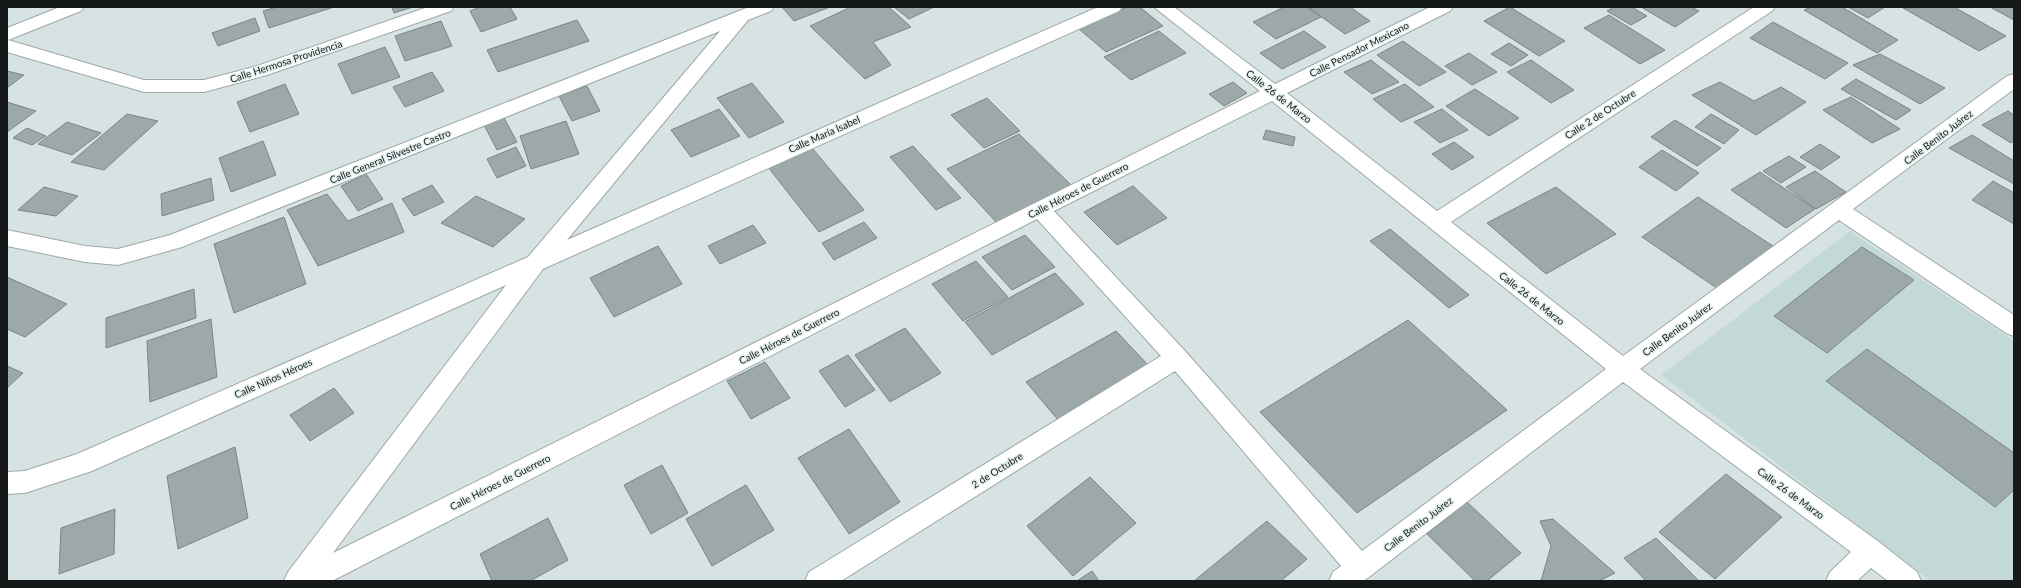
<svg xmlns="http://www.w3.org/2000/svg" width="2021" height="588" font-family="Lato,sans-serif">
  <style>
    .built { fill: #c3d9d7 }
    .building { fill: #9da8a8; stroke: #7a8584 }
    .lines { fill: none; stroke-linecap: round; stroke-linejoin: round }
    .street-casing { stroke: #9da8a8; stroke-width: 2 }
    .street { fill: #fff; fill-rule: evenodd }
    .labels { text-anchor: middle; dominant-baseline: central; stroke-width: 3; stroke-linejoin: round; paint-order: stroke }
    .street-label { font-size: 10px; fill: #151919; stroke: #e4f0ef }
  </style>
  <rect width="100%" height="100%" fill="#d7e3e2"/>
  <!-- built -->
  <polygon class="built" points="1850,231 2014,341 2014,581 1931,581 1661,375"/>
  <!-- building -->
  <g class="building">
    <polygon points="277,7 334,7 269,28 263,11"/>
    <polygon points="392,7 413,7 394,13"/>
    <polygon points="480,7 510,7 517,19 481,32 470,11"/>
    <polygon points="782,7 830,7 794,21"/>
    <polygon points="851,7 889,7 911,27 873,42 891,65 865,79 810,26"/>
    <polygon points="894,7 934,7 909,19"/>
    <polygon points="1127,7 1140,7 1163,26 1106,52 1079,29"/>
    <polygon points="1284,7 1307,7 1321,17 1276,39 1253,22"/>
    <polygon points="1308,7 1350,7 1370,21 1345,34"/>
    <polygon points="1510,7 1565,41 1539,56 1484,21"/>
    <polygon points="1614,7 1632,7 1647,16 1631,25 1607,11"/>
    <polygon points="1641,7 1691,7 1699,11 1675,27"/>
    <polygon points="1811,7 1842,7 1898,40 1877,53 1804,10"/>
    <polygon points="1848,7 1885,7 1868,18"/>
    <polygon points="1954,7 2006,36 1979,51 1903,8"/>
    <polygon points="1990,7 2014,7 2014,20"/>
    <polygon points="1609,15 1665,50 1640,64 1584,28"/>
    <polygon points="255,18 260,31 218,46 212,33"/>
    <polygon points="577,20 589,41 498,72 487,50"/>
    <polygon points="441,21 452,46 405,61 395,36"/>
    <polygon points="1773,22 1848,63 1825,79 1750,38"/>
    <polygon points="1159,31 1186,53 1131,80 1104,57"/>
    <polygon points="1304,31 1326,47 1282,69 1260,53"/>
    <polygon points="1403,41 1446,72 1419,86 1377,55"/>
    <polygon points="1509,43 1528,55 1511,66 1491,54"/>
    <polygon points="385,47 400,77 352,94 338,64"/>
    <polygon points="1469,53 1497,72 1472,85 1445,66"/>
    <polygon points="1880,54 1945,88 1920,104 1853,65"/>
    <polygon points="1371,60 1399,82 1372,94 1344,72"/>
    <polygon points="1531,60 1574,90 1551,103 1507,72"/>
    <polygon points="7,71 24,75 7,88"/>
    <polygon points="432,72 444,91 405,107 393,87"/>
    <polygon points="1856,79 1911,110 1896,120 1841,89"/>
    <polygon points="1233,82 1247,93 1224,106 1209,94"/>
    <polygon points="1720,82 1754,101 1781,87 1806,102 1756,135 1692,95"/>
    <polygon points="752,83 784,122 749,138 717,98"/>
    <polygon points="285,84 299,114 250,132 237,102"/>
    <polygon points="1405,84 1434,107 1401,122 1373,99"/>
    <polygon points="587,86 600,111 572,121 559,96"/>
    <polygon points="1475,89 1519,118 1489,136 1446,106"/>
    <polygon points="1851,97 1900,129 1872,143 1823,110"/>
    <polygon points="987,98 1020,131 984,148 951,115"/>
    <polygon points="7,102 36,111 7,132"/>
    <polygon points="719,109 740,136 691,157 671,130"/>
    <polygon points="1442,109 1468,130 1440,143 1414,122"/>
    <polygon points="2008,111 2014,115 2014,141 2011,143 1982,125"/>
    <polygon points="127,114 158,121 104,170 71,162"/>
    <polygon points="1711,114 1739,130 1724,144 1695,127"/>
    <polygon points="503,116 517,142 497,150 483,123"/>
    <polygon points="1675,120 1721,148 1697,166 1651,137"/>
    <polygon points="566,121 579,154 531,169 520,136"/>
    <polygon points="67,122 101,133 72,155 38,144"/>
    <polygon points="27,128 46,136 32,145 13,138"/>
    <polygon points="1266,130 1295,137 1293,146 1263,139"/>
    <polygon points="1019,134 1071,185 998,224 947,169"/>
    <polygon points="1972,135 2014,161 2014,184 1949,148"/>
    <polygon points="263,141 276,175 231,192 219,158"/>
    <polygon points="807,142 864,210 819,232 764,162"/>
    <polygon points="1454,142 1474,157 1452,170 1432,154"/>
    <polygon points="1820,144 1840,157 1821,170 1800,157"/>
    <polygon points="913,146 961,198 936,210 890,157"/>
    <polygon points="516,147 526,166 497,178 487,159"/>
    <polygon points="1662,150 1699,173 1676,191 1639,167"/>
    <polygon points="1789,156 1806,167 1781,183 1763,171"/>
    <polygon points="1815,171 1846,192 1816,209 1786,187"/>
    <polygon points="1760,172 1815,209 1786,228 1731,190"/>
    <polygon points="366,174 383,199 358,211 341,186"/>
    <polygon points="211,178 214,200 162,216 161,194"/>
    <polygon points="1993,181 2014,193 2014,224 1972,200"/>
    <polygon points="432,185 444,202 414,216 402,199"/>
    <polygon points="1133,186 1167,218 1117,245 1084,212"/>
    <polygon points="44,187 78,196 56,216 18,210"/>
    <polygon points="1556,187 1616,234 1546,274 1487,223"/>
    <polygon points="327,194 348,221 392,203 404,232 318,266 287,210"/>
    <polygon points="476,196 525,219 493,247 441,223"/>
    <polygon points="1698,197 1773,246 1718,289 1642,237"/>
    <polygon points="284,217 306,284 234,313 214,244"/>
    <polygon points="864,222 877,238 834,260 822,243"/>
    <polygon points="753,225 766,243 720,264 708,246"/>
    <polygon points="1390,229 1469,295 1449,308 1370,241"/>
    <polygon points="1025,235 1055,267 1012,290 982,257"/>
    <polygon points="658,246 682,284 614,317 590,278"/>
    <polygon points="1862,247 1914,280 1827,353 1774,316"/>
    <polygon points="976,261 1008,297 963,321 932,284"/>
    <polygon points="1055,273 1084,304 992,355 965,322"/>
    <polygon points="7,277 67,304 25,337 7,329"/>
    <polygon points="194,289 196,318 106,348 106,318"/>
    <polygon points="211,319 217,377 150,402 147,341"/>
    <polygon points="1408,320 1507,410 1357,513 1260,412"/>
    <polygon points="905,328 941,373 890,402 855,355"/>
    <polygon points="1116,331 1149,366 1059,421 1026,382"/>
    <polygon points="1867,349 2014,453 2014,490 1995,507 1826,381"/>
    <polygon points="848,355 875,390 845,407 819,371"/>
    <polygon points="765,362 790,398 751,419 727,381"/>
    <polygon points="7,366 23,373 7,388"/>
    <polygon points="334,388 354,413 310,441 290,415"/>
    <polygon points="849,429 900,502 849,534 798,458"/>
    <polygon points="235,447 248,518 178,549 167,476"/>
    <polygon points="662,465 688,513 651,534 624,485"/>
    <polygon points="1726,474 1782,517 1715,579 1659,532"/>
    <polygon points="1090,477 1136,523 1073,576 1027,526"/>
    <polygon points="746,485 774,530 712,566 686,519"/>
    <polygon points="1467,502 1521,553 1487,581 1475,581 1427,534"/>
    <polygon points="115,509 114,554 59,574 61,528"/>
    <polygon points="548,518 568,560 530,581 492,581 480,554"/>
    <polygon points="1553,519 1615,573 1599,581 1541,581 1551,546 1540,521"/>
    <polygon points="1267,521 1307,559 1281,581 1194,581"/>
    <polygon points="1656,538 1699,581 1646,581 1624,558"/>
    <polygon points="1092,571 1099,581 1077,581"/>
  </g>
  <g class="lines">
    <!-- street casing -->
    <g class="street-casing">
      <g id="street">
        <polygon points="60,7 84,7 81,11 8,40 144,80 204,80 254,67 428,7 454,7 451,11 267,75 204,92 144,92 7,52 7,28"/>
        <path d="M749,7H774L771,11L748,20L567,240L1098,7H1122L1119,11L543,269L333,553L1260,91L1154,7H1174L1275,84L1430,7H1453L1450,11L1287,93L1437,211L1754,7H1775L1772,11L1451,222L1623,356L2007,76L2014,74V89L1853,209L2014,315V336L2006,333L1839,220L1640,369L1879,542L1917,572L1921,581H1888L1871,568L1857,581H1826L1830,572L1851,552L1623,382L1369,577L1363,581H1329L1333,572L1341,566L1175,371L841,581H805L809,572L1161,356L1037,219L332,581H284L288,572L506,285L92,471L25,493L7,494V472L25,471L77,454L528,257L720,31L182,247L118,265L85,262L7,246V230L85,246L118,249L170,235ZM1272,101L1606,369L1362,551L1185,351L1054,211Z"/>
      </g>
    </g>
    <!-- street -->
    <use href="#street" class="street"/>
  </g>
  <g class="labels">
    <!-- street labels -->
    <g class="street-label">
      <text transform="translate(1359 49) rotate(-27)">Calle Pensador Mexicano</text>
      <text transform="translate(286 61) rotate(-18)">Calle Hermosa Providencia</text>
      <text transform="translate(1279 96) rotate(38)">Calle 26 de Marzo</text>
      <text transform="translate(1600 114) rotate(-33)">Calle 2 de Octubre</text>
      <text transform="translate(824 134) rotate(-24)">Calle María Isabel</text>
      <text transform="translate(1938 137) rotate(-37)">Calle Benito Juárez</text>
      <text transform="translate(390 156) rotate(-22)">Calle General Silvestre Castro</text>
      <text transform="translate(1078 190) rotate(-27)">Calle Héroes de Guerrero</text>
      <text transform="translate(1532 298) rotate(38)">Calle 26 de Marzo</text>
      <text transform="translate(1677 329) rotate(-36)">Calle Benito Juárez</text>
      <text transform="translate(789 336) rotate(-27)">Calle Héroes de Guerrero</text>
      <text transform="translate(273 378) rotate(-24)">Calle Niños Héroes</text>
      <text transform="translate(997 470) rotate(-32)">2 de Octubre</text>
      <text transform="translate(500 482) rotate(-27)">Calle Héroes de Guerrero</text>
      <text transform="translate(1791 493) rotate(36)">Calle 26 de Marzo</text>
      <text transform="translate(1418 524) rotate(-37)">Calle Benito Juárez</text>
    </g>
  </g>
  <!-- border -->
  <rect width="2021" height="588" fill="none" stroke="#151919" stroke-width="16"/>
</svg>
